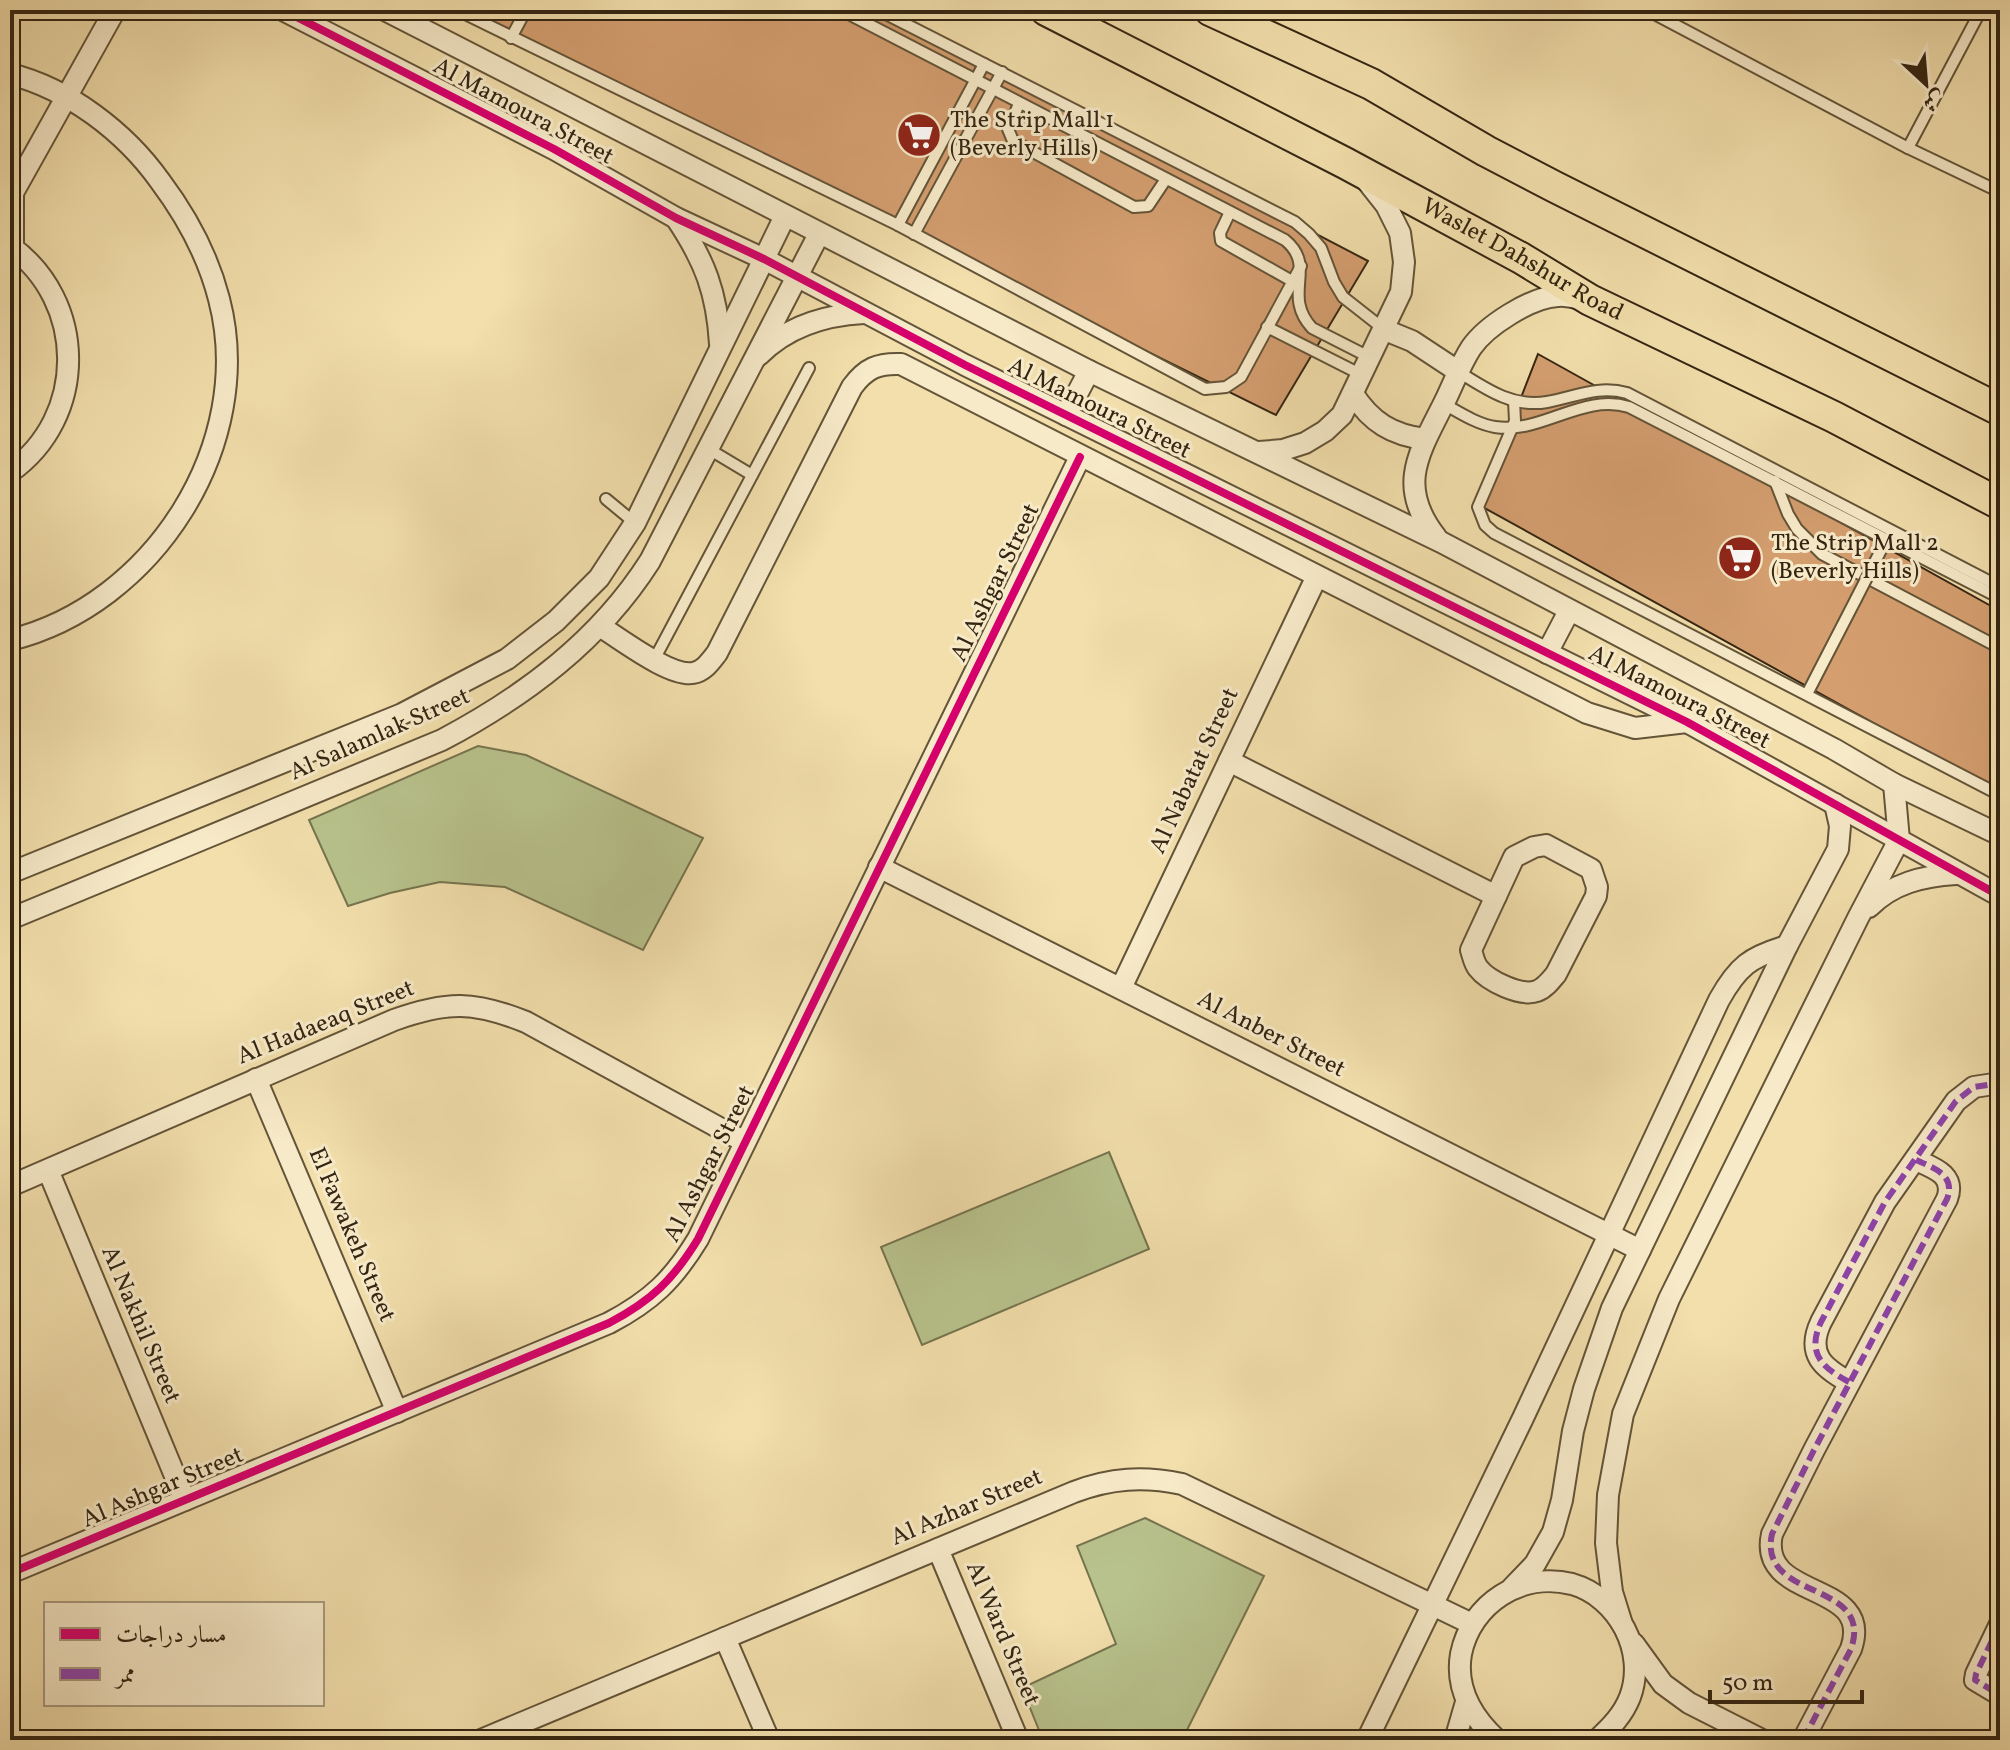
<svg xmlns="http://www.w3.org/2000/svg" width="2010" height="1750" font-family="Vollkorn,Amiri,serif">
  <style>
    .green { fill: #b8c28c; stroke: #76744f; stroke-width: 2 }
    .building { fill: #d49e6f; stroke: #342512; stroke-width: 2 }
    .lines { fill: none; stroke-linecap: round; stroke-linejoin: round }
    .service-casing { stroke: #645438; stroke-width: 14 }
    .minor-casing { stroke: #645438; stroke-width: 24 }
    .primary-casing { stroke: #342512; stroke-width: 34 }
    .service { stroke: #f7eac9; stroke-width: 10 }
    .minor { stroke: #f7eac9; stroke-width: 20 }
    .primary { stroke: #f2dfac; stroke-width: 30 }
    .service-bridge-casing { stroke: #645438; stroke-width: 14; stroke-linecap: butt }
    .service-bridge { stroke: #f7eac9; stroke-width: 10 }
    .quiet { stroke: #8e44ad; stroke-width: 6; stroke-dasharray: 12 6; stroke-linecap: butt }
    .cycleway-casing { stroke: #f7eac9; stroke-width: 13 }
    .cycleway { stroke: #d6006c; stroke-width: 8 }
    .labels { text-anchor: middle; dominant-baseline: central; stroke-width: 6; stroke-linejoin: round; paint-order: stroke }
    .street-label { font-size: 24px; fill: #342512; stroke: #f7eac9 }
    .poi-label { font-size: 24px; fill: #342512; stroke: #f7eac9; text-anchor: start }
  </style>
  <rect width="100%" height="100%" fill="#f2dfac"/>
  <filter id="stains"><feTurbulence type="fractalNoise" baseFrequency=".0025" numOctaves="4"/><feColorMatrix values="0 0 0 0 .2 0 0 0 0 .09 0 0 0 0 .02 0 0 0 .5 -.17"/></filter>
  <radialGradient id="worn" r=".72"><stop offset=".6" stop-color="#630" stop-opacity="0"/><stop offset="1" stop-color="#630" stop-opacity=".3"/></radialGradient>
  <!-- green -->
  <g class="green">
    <polygon points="478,746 526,755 703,838 643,950 505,887 440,882 390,893 348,906 309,820"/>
    <polygon points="1109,1152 1149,1249 922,1345 881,1247"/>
    <polygon points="1145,1518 1264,1576 1182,1740 1043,1740 1022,1688 1116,1644 1077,1546"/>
  </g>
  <!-- building -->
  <g class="building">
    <polygon points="455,10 888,10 1368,261 1276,415"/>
    <polygon points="1538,354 2000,611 2000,793 1479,505"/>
  </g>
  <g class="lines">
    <!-- service casing -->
    <g class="service-casing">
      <g id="service">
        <polyline points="457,10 898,225 1205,389 1226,387 1241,377 1301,266"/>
        <path d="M841,10L1285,240C1318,267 1281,294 1312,328L1371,358"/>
        <polyline points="878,10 1295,222 1309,234 1321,248 1334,282 1343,297 1385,330"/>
        <polyline points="1647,10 1908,148 2000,192"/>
        <polyline points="511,38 526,10"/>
        <polyline points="1019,104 1008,129 1013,141 1134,207 1148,206 1166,179"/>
        <polyline points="1908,148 1981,10"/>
        <polyline points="1230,212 1220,233 1221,241 1292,281"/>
        <polyline points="898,225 984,64"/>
        <polyline points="914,234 1002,72"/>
        <polyline points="1267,327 1362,375"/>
        <path d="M1459,372C1486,389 1513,408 1547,402C1575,397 1598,385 1627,393L2000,587"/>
        <polyline points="1514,401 1515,421 1478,507 1485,525 1494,533 2000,795"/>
        <path d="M1444,404C1460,413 1477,424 1495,427C1542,434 1582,393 1629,407L2000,598"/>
        <polyline points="707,448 752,475"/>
        <polyline points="1775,481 1788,514 1797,529 1822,554 2000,648"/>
        <polyline points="606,499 635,523"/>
        <polyline points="654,660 809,368"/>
        <polyline points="1807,694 1856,599"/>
      </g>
    </g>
    <!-- minor casing -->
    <g class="minor-casing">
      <g id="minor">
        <polyline points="283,10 554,149 676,218 764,259 965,365 1687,722 2000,896"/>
        <polyline points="385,10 1089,371 1441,542 1834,749 1894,784 2000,835"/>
        <path d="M10,74C69,89 125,132 160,181C187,217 208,256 219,299C257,444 153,605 10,640"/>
        <polyline points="13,195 13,248"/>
        <polyline points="10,198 115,10"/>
        <path d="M676,218C705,261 717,293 720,344"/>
        <path d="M10,246C87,301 88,417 10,472"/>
        <polyline points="1385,330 1412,341 1459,372"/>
        <path d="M759,355C788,326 824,315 864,313"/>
        <path d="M1353,394C1371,422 1392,435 1425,439"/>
        <polyline points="1066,415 1089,371"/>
        <polyline points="1259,452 1283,450 1305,443 1325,431 1342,415 1401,292 1404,262 1400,233 1386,205 1367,181"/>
        <path d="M1436,537C1396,486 1419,453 1444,403C1453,385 1460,365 1471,348C1486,326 1531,297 1558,296C1566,295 1575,298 1582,299"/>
        <path d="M601,627C621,639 670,677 693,673C704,671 710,662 717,653L852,387C866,368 878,363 901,364L1587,713L1635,728L1687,722"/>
        <polyline points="1547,653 1569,611"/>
        <polyline points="1229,761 1496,896"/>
        <path d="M1546,845L1591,869L1597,887L1596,896L1556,974C1551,980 1545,988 1537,991C1521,997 1488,981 1478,968C1474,963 1473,956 1471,950L1514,857L1534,847Z"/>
        <polyline points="879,867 1640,1250"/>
        <polyline points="10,873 402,714 507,659 556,621 599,578 635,523 785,216"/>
        <path d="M1869,907C1893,883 1923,876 1956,874"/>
        <path d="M10,919L442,740C525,696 599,641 650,561L819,234"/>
        <polyline points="1121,988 1317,576"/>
        <polyline points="256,1079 397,1412"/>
        <polyline points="48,1170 185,1500"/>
        <path d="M10,1186L394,1020C447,1001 474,1001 526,1022L745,1142"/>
        <path d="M1849,1382C1823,1368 1806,1354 1821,1322L1885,1202L1956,1101L1974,1087L2000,1083"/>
        <polyline points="938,1549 1018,1740"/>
        <path d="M10,1573L609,1323C651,1301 673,1280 698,1239L1080,457"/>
        <polyline points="1512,1588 1535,1564 1553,1532 1562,1500 1573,1431 1584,1389 1612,1308 1787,946 1838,849 1840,826 1835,804"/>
        <polyline points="1621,1621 1612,1592 1606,1543 1608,1495 1623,1414 1669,1299 1858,918 1899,840 1894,784"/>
        <polyline points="2000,1624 1976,1674 1975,1680 2000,1695"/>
        <polyline points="725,1638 769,1740"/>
        <polyline points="1634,1644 1663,1684 1689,1703 1762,1740"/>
        <path d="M481,1740L1074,1492C1111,1478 1143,1476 1182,1484L1472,1624"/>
        <path d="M1367,1740L1523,1418L1719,1000C1738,966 1750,957 1787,946"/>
        <polyline points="1455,1740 1466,1702"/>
        <path d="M1497,1740C1472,1717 1455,1689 1461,1654C1471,1604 1521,1571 1572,1584C1618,1597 1647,1652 1630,1697C1623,1715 1611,1727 1597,1740"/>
        <path d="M1803,1740L1851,1649C1875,1579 1757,1602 1772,1534L1814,1450L1947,1199C1956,1175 1934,1168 1916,1160"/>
      </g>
    </g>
    <!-- primary casing -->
    <g class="primary-casing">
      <g id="primary">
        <path id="s1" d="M1046,10L1345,163L1521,258L1590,300L1834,417L2000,504"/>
        <polyline points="1210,10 1371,84 1486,151 1555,187 2000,410"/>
      </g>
    </g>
    <!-- service -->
    <use href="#service" class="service"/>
    <!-- minor -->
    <use href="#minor" class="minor"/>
    <!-- primary -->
    <use href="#primary" class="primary"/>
    <!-- service-bridge casing -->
    <g class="service-bridge-casing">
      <polyline id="service-bridge" points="1856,599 1881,550"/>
    </g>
    <!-- service-bridge -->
    <use href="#service-bridge" class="service-bridge"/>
    <!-- quiet -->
    <g class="quiet">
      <path d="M1849,1382C1823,1368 1806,1354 1821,1322L1885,1202L1956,1101L1974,1087L2000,1083"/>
      <polyline points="2000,1624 1976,1674 1975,1680 2000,1695"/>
      <path d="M1803,1740L1851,1649C1875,1579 1757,1602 1772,1534L1814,1450L1947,1199C1956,1175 1934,1168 1916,1160"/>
    </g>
    <!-- cycleway casing -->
    <g class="cycleway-casing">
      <g id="cycleway">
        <polyline points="283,10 554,149 676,218 764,259 965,365 1687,722 2000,896"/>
        <path d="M10,1573L609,1323C651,1301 673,1280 698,1239L1080,457"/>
      </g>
    </g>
    <!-- cycleway -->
    <use href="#cycleway" class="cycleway"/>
  </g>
  <!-- icons -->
  <defs>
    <g id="supermarket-disc" transform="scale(2.3)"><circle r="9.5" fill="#8f2418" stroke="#f7eac9"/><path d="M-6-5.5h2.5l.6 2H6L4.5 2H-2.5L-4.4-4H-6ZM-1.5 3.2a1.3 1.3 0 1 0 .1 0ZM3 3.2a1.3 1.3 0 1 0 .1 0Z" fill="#fff"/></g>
  </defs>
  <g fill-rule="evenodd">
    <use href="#supermarket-disc" x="919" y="135"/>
    <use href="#supermarket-disc" x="1740" y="558"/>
  </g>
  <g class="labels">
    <!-- street labels -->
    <g class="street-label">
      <text transform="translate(523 112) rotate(28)">Al Mamoura Street</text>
      <text stroke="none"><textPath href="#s1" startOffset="538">Waslet Dahshur Road</textPath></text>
      <text transform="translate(1099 409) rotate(26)">Al Mamoura Street</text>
      <text transform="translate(996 583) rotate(-64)">Al Ashgar Street</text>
      <text transform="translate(1679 698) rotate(27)">Al Mamoura Street</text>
      <text transform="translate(380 735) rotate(-24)">Al Salamlak Street</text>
      <text transform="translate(1195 771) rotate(-65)">Al Nabatat Street</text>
      <text transform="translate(326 1023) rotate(-22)">Al Hadaeaq Street</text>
      <text transform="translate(1271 1035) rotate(27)">Al Anber Street</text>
      <text transform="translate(710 1164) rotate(-63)">Al Ashgar Street</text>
      <text transform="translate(351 1235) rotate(67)">El Fawakeh Street</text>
      <text transform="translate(140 1325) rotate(67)">Al Nakhil Street</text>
      <text transform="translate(163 1488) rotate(-23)">Al Ashgar Street</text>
      <text transform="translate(967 1508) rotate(-23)">Al Azhar Street</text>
      <text transform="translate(1002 1634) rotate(67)">Al Ward Street</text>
    </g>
    <!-- poi labels -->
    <g class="poi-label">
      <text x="950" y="121">The Strip Mall 1<tspan x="950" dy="28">(Beverly Hills)</tspan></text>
      <text x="1771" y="544">The Strip Mall 2<tspan x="1771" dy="28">(Beverly Hills)</tspan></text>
    </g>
  </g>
  <!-- margin -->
  <rect width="2010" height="1750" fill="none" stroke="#f2dfac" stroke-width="40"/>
  <rect x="12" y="12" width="1986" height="1726" fill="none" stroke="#342512" stroke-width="4"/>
  <rect x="20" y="20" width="1970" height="1710" fill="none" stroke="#342512" stroke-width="2"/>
  <!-- legend -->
  <rect x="44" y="1602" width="280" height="104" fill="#f7eac9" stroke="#a99b80" stroke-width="2"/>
  <rect x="60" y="1628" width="40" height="12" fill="#d6006c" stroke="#a99b80" stroke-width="2"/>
  <text x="116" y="1642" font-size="24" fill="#342512">مسار دراجات</text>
  <rect x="60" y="1668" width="40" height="12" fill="#8e44ad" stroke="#a99b80" stroke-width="2"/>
  <text x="116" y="1682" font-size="24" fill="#342512">ممر</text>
  <!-- north arrow -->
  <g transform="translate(1926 84) rotate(154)" stroke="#f7eac9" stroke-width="6" paint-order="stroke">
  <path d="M0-6L14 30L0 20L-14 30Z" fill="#342512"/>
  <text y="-12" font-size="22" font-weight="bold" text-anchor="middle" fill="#342512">ش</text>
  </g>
  <!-- scale -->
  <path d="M1710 1690v12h152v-12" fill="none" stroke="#342512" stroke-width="4"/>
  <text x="1722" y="1690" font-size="24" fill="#342512" stroke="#f7eac9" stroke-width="6" paint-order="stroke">50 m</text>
  <rect width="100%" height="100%" filter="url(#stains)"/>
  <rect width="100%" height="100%" fill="url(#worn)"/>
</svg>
